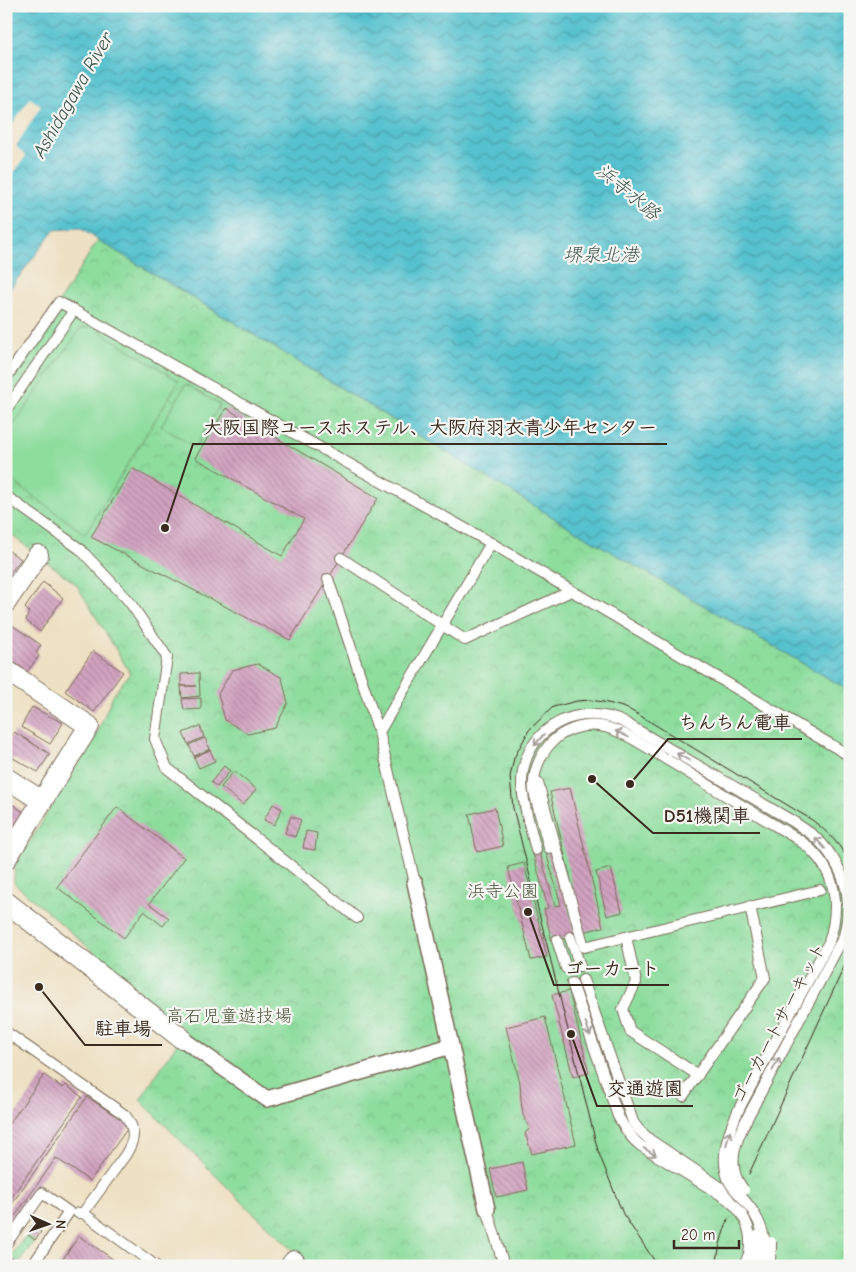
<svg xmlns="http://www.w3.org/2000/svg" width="856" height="1272" font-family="'Comic Neue','Klee One',sans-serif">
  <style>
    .grass { fill: url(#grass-dots); stroke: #64845e }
    .park { fill: url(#park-crowns); stroke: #64845e }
    .pitch { fill: #8ddd9d; stroke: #64845e }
    .water { fill: url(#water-waves); stroke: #487676 }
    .pier { fill: #eee0c2 }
    .building { fill: url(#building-back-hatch) }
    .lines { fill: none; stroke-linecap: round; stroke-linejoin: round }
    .service-casing { stroke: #7a6a57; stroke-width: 12 }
    .pedestrian-casing { stroke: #7a6a57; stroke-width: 18 }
    .minor-casing { stroke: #7a6a57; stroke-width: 22 }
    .service { stroke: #fff; stroke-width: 10 }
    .pedestrian { stroke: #fff; stroke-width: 15 }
    .minor { stroke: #fff; stroke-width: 20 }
    .tram { stroke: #3b2a1e; stroke-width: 1 }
    .service-bridge-casing { stroke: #7a6a57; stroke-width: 12; stroke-linecap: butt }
    .service-bridge { stroke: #fff; stroke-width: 10 }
    .oneway { stroke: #a79f9a }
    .labels { text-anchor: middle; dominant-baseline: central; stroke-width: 4.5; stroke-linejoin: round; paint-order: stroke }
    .park-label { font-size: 18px; fill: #50573e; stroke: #f6f6f2 }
    .street-label { font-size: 18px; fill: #3b2a1e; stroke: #f6f6f2 }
    .water-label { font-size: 19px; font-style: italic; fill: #435853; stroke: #f6f6f2 }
    .leader { fill: none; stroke: #3b2a1e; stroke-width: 2 }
    .callout-dot { fill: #3b2a1e; stroke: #f6f6f2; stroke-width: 2 }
    .callout-label { font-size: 19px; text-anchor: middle; font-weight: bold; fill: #3b2a1e; stroke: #f6f6f2; stroke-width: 4.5; stroke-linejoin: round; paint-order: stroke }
  </style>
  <defs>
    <pattern id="grass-dots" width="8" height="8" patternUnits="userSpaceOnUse" patternTransform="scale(1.25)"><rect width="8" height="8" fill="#8ddd9d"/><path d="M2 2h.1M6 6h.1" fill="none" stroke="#7bbe87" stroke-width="1.8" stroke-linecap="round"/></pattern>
    <pattern id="park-crowns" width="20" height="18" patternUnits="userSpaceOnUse" patternTransform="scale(1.25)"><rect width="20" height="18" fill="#8ddd9d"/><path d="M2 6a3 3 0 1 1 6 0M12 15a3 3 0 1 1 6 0" fill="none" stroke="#7bbe87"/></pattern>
    <pattern id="water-waves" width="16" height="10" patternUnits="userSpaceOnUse" patternTransform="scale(1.25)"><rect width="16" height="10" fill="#56c2cf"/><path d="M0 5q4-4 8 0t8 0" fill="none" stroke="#489ea7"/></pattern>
    <pattern id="building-back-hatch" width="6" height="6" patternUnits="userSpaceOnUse" patternTransform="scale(1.25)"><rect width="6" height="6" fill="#d2a3c1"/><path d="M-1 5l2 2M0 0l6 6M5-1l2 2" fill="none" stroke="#ac859c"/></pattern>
  </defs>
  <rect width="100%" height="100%" fill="#f6f6f2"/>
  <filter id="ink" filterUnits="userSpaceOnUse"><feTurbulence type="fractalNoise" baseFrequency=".02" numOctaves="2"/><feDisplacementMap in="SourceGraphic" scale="10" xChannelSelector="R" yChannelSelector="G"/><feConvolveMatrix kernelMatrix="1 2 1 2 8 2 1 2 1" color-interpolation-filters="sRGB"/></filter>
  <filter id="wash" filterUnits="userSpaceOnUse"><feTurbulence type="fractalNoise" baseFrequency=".0096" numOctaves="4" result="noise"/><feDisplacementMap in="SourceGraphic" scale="20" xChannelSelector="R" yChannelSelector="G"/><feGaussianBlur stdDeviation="1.12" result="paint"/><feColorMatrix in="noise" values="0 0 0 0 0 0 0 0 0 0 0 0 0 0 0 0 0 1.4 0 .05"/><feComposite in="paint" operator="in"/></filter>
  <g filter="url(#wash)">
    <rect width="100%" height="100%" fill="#eee0c2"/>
    <!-- grass -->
    <polygon class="grass" points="27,1234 35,1240 19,1263 10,1257"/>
    <!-- park -->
    <polygon class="park" points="98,240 569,527 850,691 850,1266 310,1266 246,1206 140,1100 185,1031 14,883 15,866 99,729 113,695 130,673 76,584 6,531 6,378 59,302"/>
    <!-- pitch -->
    <g class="pitch">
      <polygon points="93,327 179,381 85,534 6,476 6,436 81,328"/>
      <polygon points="186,384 220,405 195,447 161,426"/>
      <polygon points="850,1063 850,1182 843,1135"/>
    </g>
    <!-- water -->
    <polygon class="water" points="6,6 850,6 850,691 569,527 98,240 80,228 54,230 6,294"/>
    <!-- pier -->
    <polygon class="pier" points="30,98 41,106 16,146 26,156 6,184 6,134"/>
    <g id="blocks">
      <!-- building -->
      <g class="building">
        <polygon points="226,408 378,498 290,640 91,537 132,468 282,556 304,519 195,458"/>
        <polygon points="6,549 21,559 6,578"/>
        <polygon points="43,582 63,598 40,632 26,620 29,612 25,608"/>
        <polygon points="12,625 41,645 36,653 39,656 27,672 6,656 6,634"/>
        <polygon points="93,651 123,672 94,712 65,691"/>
        <polygon points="258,664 282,678 288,703 275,728 248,734 225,720 218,694 232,670"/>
        <polygon points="199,673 200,696 182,698 181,686 196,686 181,686 181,674"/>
        <polygon points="201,698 201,709 184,710 182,699"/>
        <polygon points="32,707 63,723 50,744 21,727"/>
        <polygon points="200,726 204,737 188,744 183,733"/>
        <polygon points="14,732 50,754 38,772 13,758 10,762 6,758 6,744"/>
        <polygon points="205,738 210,749 194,756 189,745"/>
        <polygon points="210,750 215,761 199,768 194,757"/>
        <polygon points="224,766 230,771 217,787 211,782"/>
        <polygon points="234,771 256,789 243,805 221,787"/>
        <polygon points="570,788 603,927 583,932 550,792"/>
        <polygon points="6,795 12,799 11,803 25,813 10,833 6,831"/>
        <polygon points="273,804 282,809 274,825 264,820"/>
        <polygon points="117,807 184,858 149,904 169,918 163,926 144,911 124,938 57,887"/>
        <polygon points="495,808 503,846 477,852 469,814"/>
        <polygon points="291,816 301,820 295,837 285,833"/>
        <polygon points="306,831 317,833 315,850 303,848"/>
        <polygon points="552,847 576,936 552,941 544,909 548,908 532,850 539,849 555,906 561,905 545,849"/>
        <polygon points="524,863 547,957 531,960 508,867"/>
        <polygon points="611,868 622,912 607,916 596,872"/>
        <polygon points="569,991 589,1073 573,1077 552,995"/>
        <polygon points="545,1017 576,1144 532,1154 525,1133 530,1128 523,1115 521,1100 520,1083 506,1027"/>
        <polygon points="44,1075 63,1088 66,1085 82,1097 6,1205 6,1128"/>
        <polygon points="87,1097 130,1125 90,1181 56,1158 6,1229 6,1212"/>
        <polygon points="522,1162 528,1190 496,1197 490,1169"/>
        <polygon points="32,1226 41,1232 35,1240 27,1234"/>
        <polygon points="79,1236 123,1266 58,1266"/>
        <polygon points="10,1257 19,1263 17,1266 6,1266 6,1263"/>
      </g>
    </g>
  </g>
  <g filter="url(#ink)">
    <use href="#blocks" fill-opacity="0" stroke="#7a6a57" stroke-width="1"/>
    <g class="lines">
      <!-- service casing -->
      <g class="service-casing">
        <g id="service">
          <polyline points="6,378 59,302 491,543 850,756"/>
          <polyline points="6,410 74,310"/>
          <polyline points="6,496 80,549 129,601 167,657 155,739 167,768 357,918"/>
          <polyline points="341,558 465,640 571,591"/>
          <polyline points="328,579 379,732"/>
          <polyline points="538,783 584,947 820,890"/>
          <path d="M549,848L534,792C532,775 539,756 551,743C563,730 582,724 600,726C622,729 652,751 671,762C713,788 754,813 796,838C802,842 809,847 814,853C838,878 839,910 829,942L743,1101"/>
          <path d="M536,850C531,829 522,803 522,782C523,727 581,699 627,724L794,822C801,827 808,831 814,836C834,854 849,881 848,909C848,918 846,927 844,936L753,1107"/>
          <polyline points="415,883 379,732 491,543"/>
          <polyline points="570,937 580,966"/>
          <polyline points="626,937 636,982 623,1009 630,1031 698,1075"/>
          <polyline points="557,940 566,968"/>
          <polyline points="583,980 633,1122 638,1129 650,1140 732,1195"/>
          <path d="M572,983L618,1116C624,1128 630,1138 641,1146L726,1198L730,1201"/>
          <path d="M6,1032L125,1115C136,1130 135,1139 126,1154L83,1213"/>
          <polyline points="683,1096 765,978 750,906"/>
          <polyline points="487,1209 504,1266"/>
          <polyline points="78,1213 83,1213 156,1266"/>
          <polyline points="6,1244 42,1193 69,1212 32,1266"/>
          <polyline points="744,1266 749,1254"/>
        </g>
      </g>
      <!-- pedestrian casing -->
      <g class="pedestrian-casing">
        <g id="pedestrian">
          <polyline points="415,883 487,1209"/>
          <polyline points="181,1038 267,1099 451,1046"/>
        </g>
      </g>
      <!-- minor casing -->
      <g class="minor-casing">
        <g id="minor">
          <polyline points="6,602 38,555"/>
          <polyline points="6,670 89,726 6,859"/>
          <polyline points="6,778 42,801"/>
          <polyline points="6,902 181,1038"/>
          <polyline points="290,1266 294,1261"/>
        </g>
      </g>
      <!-- service -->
      <use href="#service" class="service"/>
      <!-- pedestrian -->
      <use href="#pedestrian" class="pedestrian"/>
      <!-- minor -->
      <use href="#minor" class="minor"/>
      <!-- tram -->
      <g class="tram">
        <polyline points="749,1174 850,954"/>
        <path d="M658,1266L623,1214L598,1151L513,808L510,777L514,758L529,730L553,707L577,701L590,700L603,702L616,705L628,709L639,715L812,820C828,832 842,846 850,864"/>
        <path d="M717,1266C717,1250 723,1234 728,1219"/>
      </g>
      <!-- service-bridge casing -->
      <g class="service-bridge-casing">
        <g id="service-bridge">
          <path d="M743,1101C731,1124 717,1157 730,1183C734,1189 740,1195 745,1201C755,1212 763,1228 765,1243C765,1249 764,1256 763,1262"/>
          <path d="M744,1190C722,1164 739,1133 753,1107"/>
          <path d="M730,1201C746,1215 753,1233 749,1254"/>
          <polyline points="756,1258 758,1246 757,1236"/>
          <polyline points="769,1265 771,1252 771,1242"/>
        </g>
      </g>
      <!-- service-bridge -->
      <use href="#service-bridge" class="service-bridge"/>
    </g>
    <!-- one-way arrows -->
    <defs><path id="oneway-shaft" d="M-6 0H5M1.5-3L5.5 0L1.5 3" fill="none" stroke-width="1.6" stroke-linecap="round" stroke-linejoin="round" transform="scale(1.25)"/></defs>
    <g class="oneway">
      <use href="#oneway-shaft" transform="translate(622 734) rotate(-154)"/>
      <use href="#oneway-shaft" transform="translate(539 740) rotate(130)"/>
      <use href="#oneway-shaft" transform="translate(683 757) rotate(-150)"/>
      <use href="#oneway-shaft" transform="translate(820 843) rotate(-132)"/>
      <use href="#oneway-shaft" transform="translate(588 1029) rotate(71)"/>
      <use href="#oneway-shaft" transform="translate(776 1064) rotate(-62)"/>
      <use href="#oneway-shaft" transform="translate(728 1138) rotate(-76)"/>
      <use href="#oneway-shaft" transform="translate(650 1152) rotate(31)"/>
    </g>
  </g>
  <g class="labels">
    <!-- park labels -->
    <g class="park-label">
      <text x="503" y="891">浜寺公園</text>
      <text x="229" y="1016">高石児童遊技場</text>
    </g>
    <!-- street labels -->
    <g class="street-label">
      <text transform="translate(779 1023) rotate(-62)">ゴーカートサーキット</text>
    </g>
    <!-- water labels -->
    <g class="water-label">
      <text transform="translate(73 95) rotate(-60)">Ashidagawa River</text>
      <text transform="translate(628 192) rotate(40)">浜寺水路</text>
      <text x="601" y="255">堺泉北港</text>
    </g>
  </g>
  <!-- callouts -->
  <path class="leader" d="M165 528L193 444H667M630 784L668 739H802M592 779L653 833H760M528 912L554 985H669M39 987L85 1045H162M571 1034L597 1106H693"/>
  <g class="callout-dot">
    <circle cx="165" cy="528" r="5"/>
    <circle cx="630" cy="784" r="5"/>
    <circle cx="592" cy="779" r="5"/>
    <circle cx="528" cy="912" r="5"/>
    <circle cx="39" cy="987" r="5"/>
    <circle cx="571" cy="1034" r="5"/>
  </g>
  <g class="callout-label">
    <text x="430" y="434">大阪国際ユースホステル、大阪府羽衣青少年センター</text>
    <text x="735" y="729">ちんちん電車</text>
    <text x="707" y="822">D51機関車</text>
    <text x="612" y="975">ゴーカート</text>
    <text x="123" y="1035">駐車場</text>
    <text x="645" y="1095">交通遊園</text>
  </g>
  <!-- margin -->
  <rect width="856" height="1272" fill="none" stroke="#f6f6f2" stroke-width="25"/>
  <!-- north arrow -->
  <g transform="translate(48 1224) rotate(92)" stroke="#f6f6f2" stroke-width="4" paint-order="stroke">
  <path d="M0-4L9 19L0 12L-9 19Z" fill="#3b2a1e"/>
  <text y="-8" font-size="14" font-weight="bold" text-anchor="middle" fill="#3b2a1e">N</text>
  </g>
  <!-- scale -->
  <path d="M674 1240v8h65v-8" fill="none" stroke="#3b2a1e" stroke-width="2.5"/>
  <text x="681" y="1240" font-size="15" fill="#3b2a1e" stroke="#f6f6f2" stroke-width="4" paint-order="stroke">20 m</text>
</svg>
